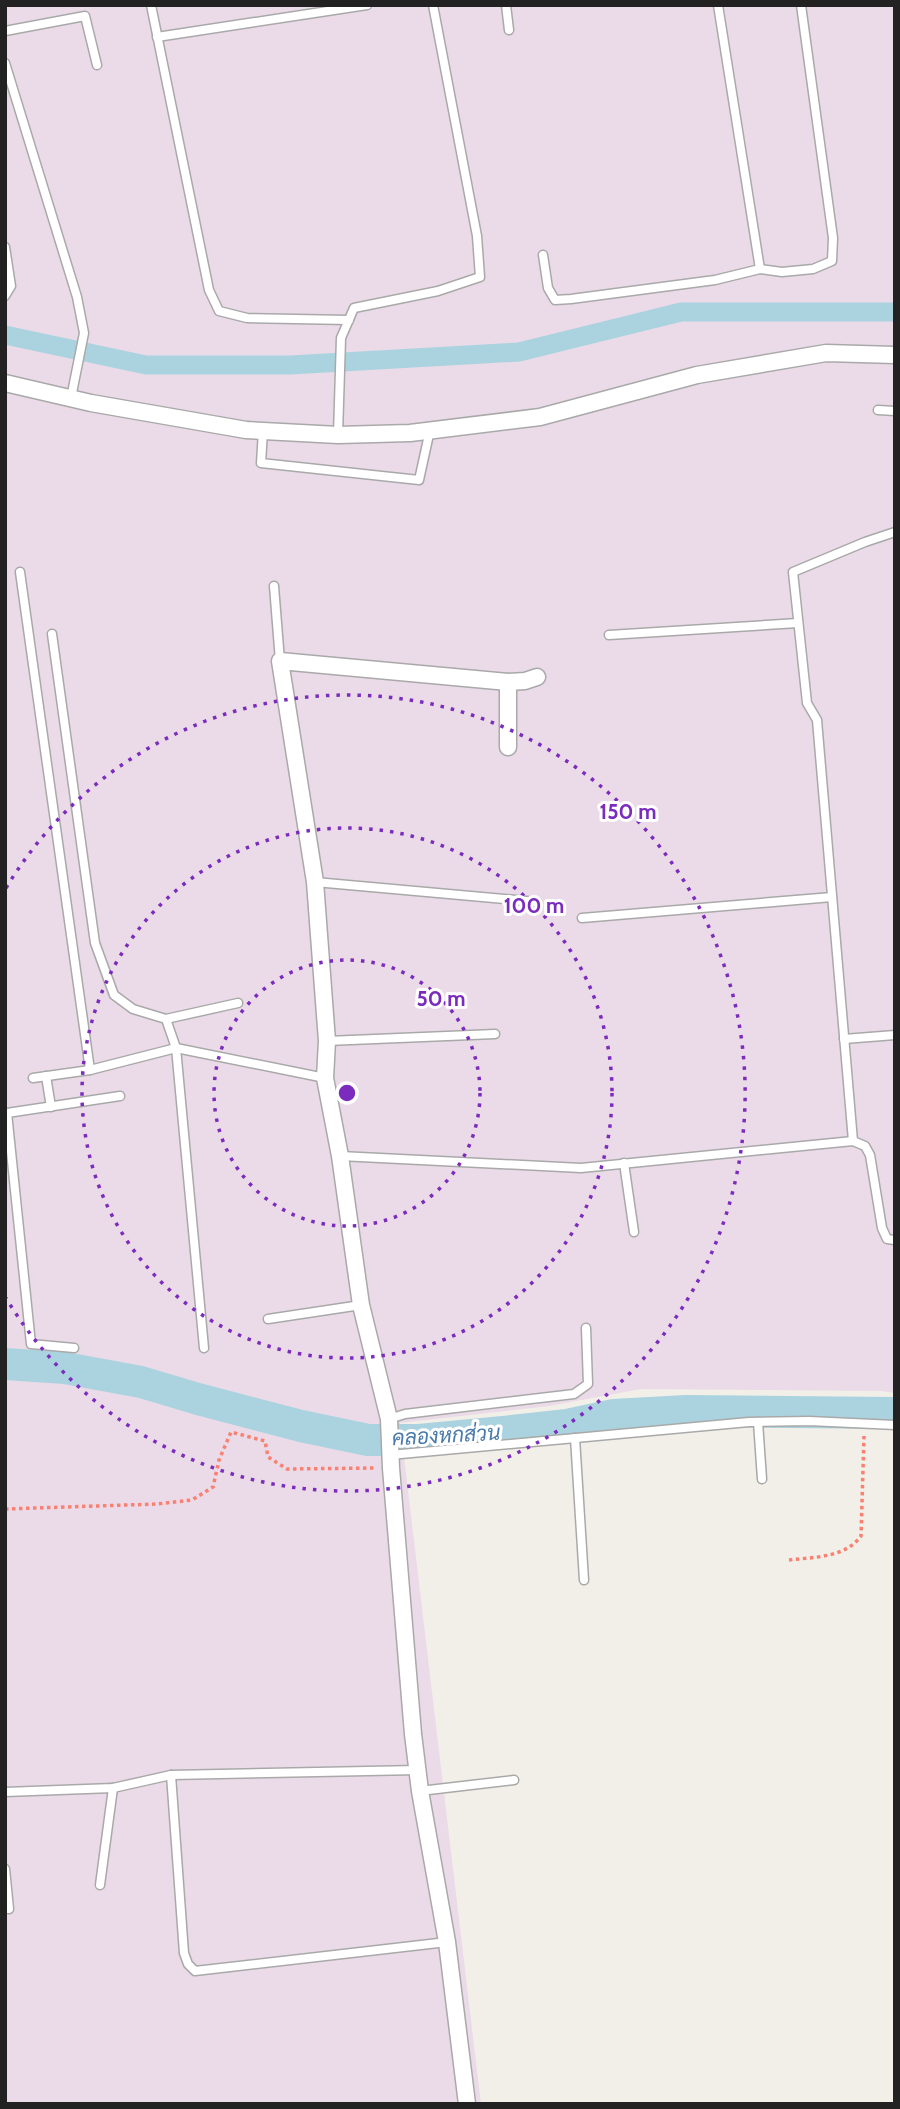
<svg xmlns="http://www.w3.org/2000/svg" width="900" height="2109" font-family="Cabin,Sarabun,sans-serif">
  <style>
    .industrial { fill: #ebdbe8 }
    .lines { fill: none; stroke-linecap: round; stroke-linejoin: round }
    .canal { stroke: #aad3df; stroke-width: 19 }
    .river { stroke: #aad3df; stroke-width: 32 }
    .service-casing { stroke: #a9a9a9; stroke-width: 11 }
    .minor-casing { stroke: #a9a9a9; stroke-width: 19 }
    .path { stroke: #fa8072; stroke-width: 3.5; stroke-dasharray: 3.5 3.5; stroke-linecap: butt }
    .service { stroke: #fff; stroke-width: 8 }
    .minor { stroke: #fff; stroke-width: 16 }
    .ring { fill: none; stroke: #7b2cbf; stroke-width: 3.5; stroke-dasharray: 3.5 7 }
    .labels { text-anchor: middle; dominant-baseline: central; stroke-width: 6; stroke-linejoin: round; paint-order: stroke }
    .water-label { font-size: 21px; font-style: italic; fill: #4a7aab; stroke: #fff }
    .centre { fill: #7b2cbf; stroke: #fff; stroke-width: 3.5 }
    .ring-label { font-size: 21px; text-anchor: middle; font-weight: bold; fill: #7b2cbf; stroke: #fff; stroke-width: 6; stroke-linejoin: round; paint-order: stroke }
  </style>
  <rect width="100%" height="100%" fill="#f2efe9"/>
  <!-- industrial -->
  <polygon class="industrial" points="5,5 895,5 895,1393 881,1391 641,1389 549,1406 400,1423 481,2104 5,2104"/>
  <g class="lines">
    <!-- canal -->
    <polyline class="canal" points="5,335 146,365 290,365 519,352 681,312 895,312"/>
    <!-- river -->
    <polyline class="river" points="5,1364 65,1368 141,1382 198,1399 301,1426 368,1440 419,1440 503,1432 567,1425 614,1415 686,1411 895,1413"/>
    <!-- service casing -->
    <g class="service-casing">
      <g id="service">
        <polyline points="151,5 209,290 219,311 247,318 349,320"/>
        <polyline points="506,5 509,30"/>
        <polyline points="718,5 760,269"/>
        <polyline points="5,31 85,16 97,65"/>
        <polyline points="157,37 367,5"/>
        <polyline points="5,63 77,297 84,333 71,398"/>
        <polyline points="5,247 11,286 5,296"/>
        <polyline points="543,255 548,288 555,300 571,299 715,280 760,269 782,272 813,269 832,261 833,238 801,5"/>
        <polyline points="878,410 895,411"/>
        <polyline points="263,431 261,463 419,480 430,430"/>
        <polyline points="338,435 341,338 354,308 438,291 480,277 477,236 433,5"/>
        <polyline points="20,572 90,1070"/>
        <polyline points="274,586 280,661"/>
        <polyline points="52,634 95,943 114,995 133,1009 166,1019 176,1048 204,1348"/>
        <polyline points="609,635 798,623"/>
        <polyline points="315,882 537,902"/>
        <polyline points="582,918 832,897"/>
        <polyline points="166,1019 238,1003"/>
        <polyline points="844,1039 895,1035"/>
        <polyline points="327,1041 495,1034"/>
        <polyline points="46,1076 51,1107"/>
        <polyline points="33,1078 90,1070 176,1048 325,1078"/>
        <polyline points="853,1141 817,720 807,703 793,572 865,542 895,532"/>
        <polyline points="340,1156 581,1168 853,1141 865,1146 870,1155 882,1228 887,1239 895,1240"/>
        <polyline points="624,1163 634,1232"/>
        <polyline points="268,1319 361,1305"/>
        <polyline points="74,1348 31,1344 7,1113 120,1096"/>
        <polyline points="389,1419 405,1414 574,1394 588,1384 586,1328"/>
        <polyline points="758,1422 762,1479"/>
        <polyline points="575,1438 584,1580"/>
        <polyline points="390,1455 749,1422 809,1421 895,1425"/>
        <polyline points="171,1775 184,1953 188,1964 195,1971 447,1942"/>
        <polyline points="420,1791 514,1780"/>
        <polyline points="5,1792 113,1788 171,1775 418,1770"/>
        <polyline points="5,1869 9,1909"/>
        <polyline points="100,1885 113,1788"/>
      </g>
    </g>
    <!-- minor casing -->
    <g class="minor-casing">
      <g id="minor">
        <polyline points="5,383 91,403 246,430 338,435 410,433 540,417 697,375 826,353 895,355"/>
        <polyline points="508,682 508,747"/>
        <polyline points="467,2104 447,1942 420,1791 413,1734 391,1468 389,1419 361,1305 340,1156 325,1078 327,1041 315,882 280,661 508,682 525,681 537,677"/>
      </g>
    </g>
    <!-- path -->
    <g class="path">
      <polyline points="5,1509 157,1504 192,1500 213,1487 219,1460 231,1432 265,1441 268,1457 287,1469 375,1468"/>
      <path d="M789,1560C814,1557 845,1558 861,1536L864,1436"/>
    </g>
    <!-- service -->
    <use href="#service" class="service"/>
    <!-- minor -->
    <use href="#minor" class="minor"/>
  </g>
  <!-- distance rings -->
  <g class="ring">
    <circle cx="347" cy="1093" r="133"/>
    <circle cx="347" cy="1093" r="265"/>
    <path d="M6 888A398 398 0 1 1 6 1298"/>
  </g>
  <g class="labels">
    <!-- water labels -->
    <g class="water-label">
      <text transform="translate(446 1435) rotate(-3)">คลองหกส่วน</text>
    </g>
  </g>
  <circle cx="347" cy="1093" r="10" class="centre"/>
  <g class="ring-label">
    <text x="628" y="819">150 m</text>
    <text x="534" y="913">100 m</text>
    <text x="441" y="1006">50 m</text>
  </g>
  <!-- border -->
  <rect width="900" height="2109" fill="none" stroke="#222222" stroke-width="14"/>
</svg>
